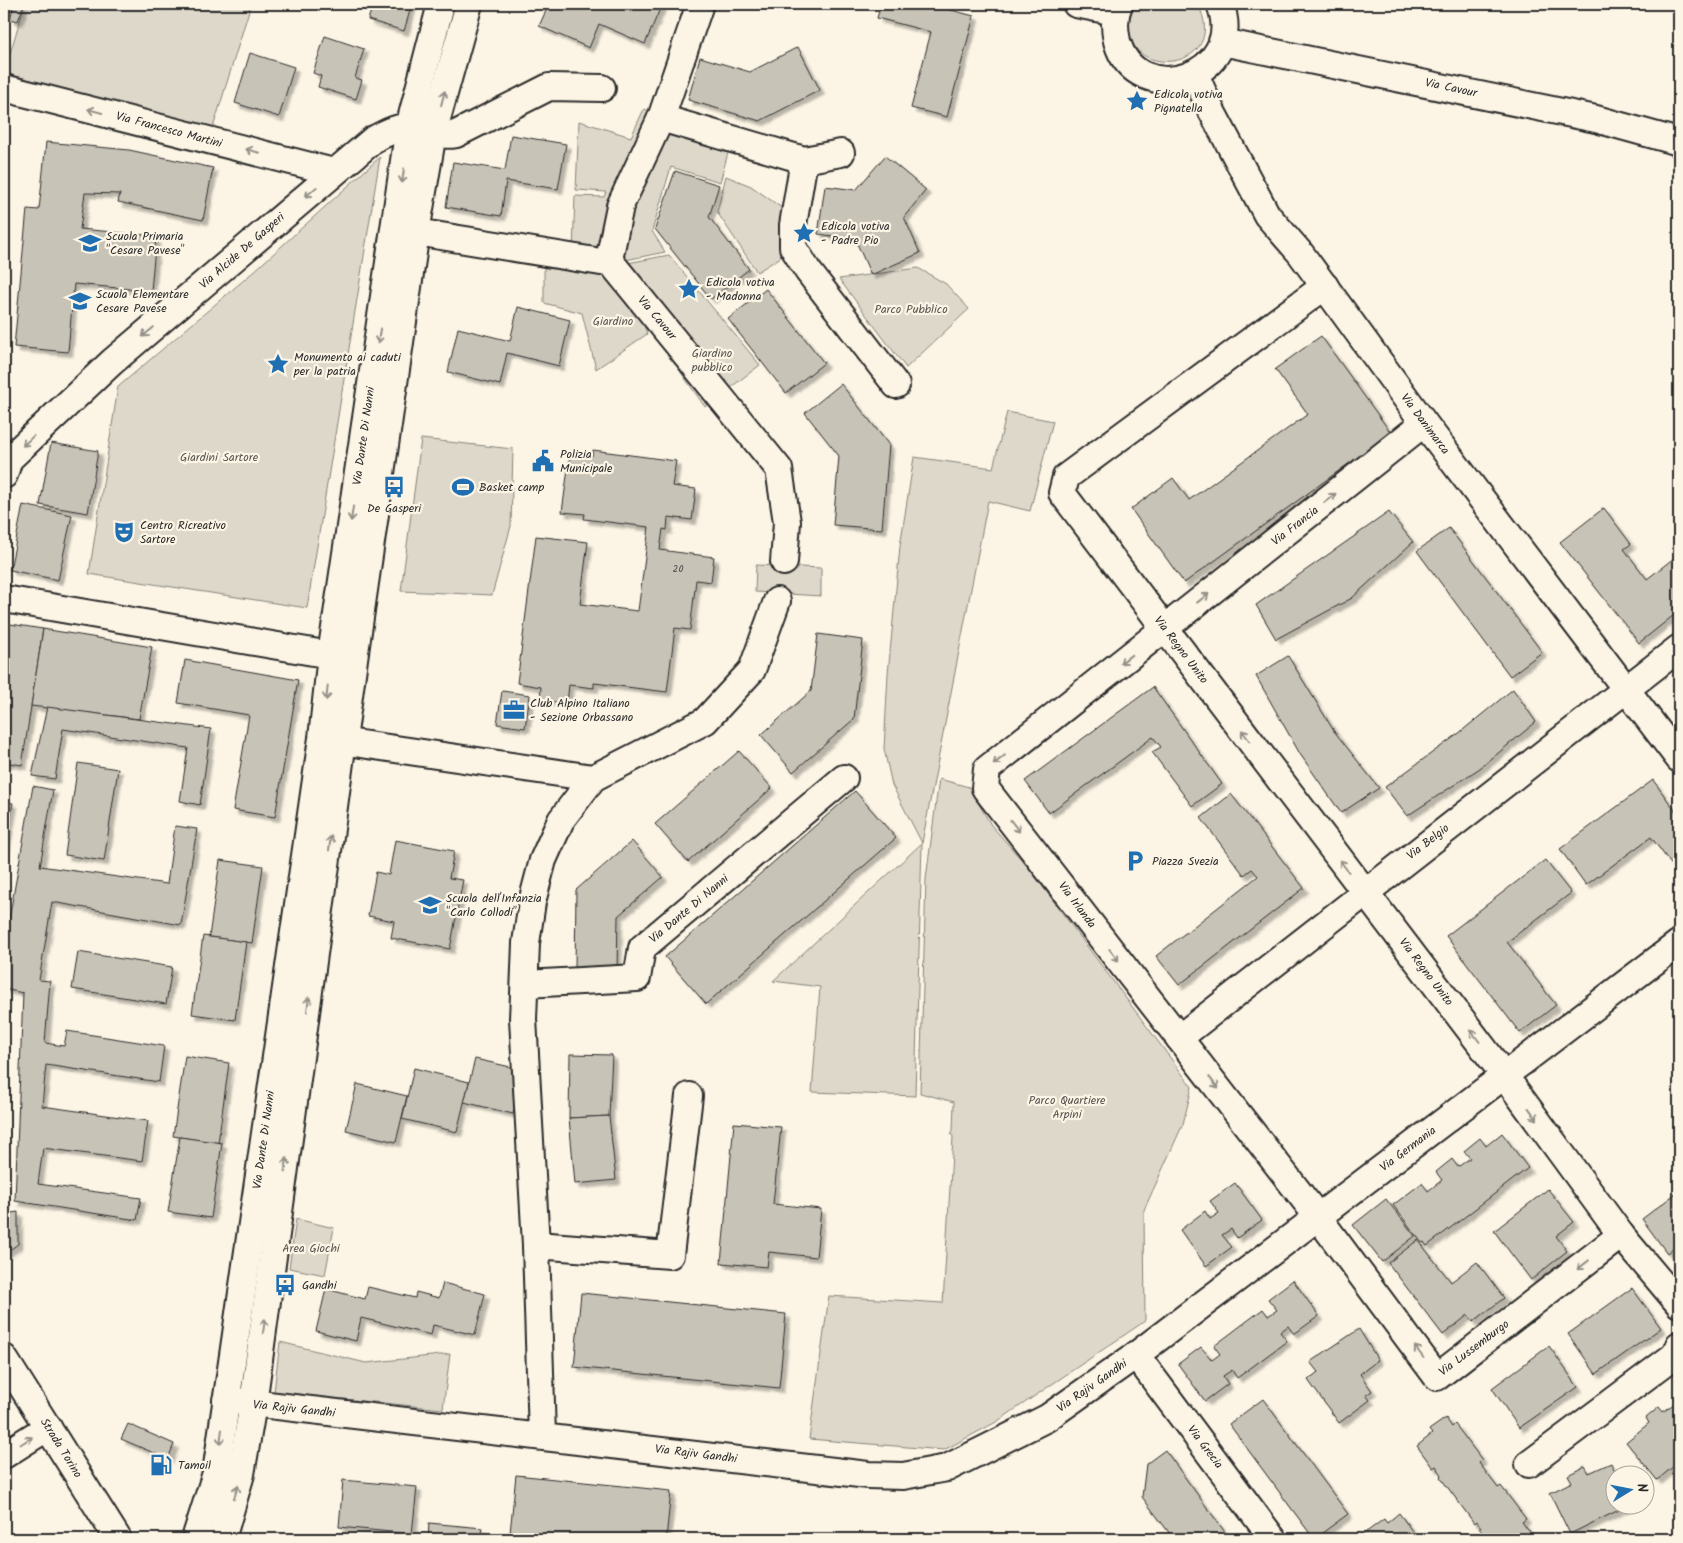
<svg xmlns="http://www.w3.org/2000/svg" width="1683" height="1543" font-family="Kalam,sans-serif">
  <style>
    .green { fill: #ded8ca; stroke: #84827a }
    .building { fill: #c8c3b7; stroke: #2b2b2b; filter: url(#shadow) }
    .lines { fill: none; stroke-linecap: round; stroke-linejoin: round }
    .minor-casing { stroke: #2b2b2b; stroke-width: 30 }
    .minor { stroke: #fcf5e5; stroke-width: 26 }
    .oneway { stroke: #949088 }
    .labels { text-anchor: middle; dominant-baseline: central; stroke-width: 4.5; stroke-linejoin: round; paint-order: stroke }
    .number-label { font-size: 10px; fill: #52514e }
    .street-label { font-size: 12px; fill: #2b2b2b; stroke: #fcf5e5 }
    .poi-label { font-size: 12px; fill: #2b2b2b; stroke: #fcf5e5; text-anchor: start }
    .park-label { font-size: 12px; fill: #585653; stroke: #fcf5e5 }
  </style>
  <defs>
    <filter id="shadow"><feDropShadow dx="4.5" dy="4.5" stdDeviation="1" flood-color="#0004"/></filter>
  </defs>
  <rect width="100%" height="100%" fill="#fcf5e5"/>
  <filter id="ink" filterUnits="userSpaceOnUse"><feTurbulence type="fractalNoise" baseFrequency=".02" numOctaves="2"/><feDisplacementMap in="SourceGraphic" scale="10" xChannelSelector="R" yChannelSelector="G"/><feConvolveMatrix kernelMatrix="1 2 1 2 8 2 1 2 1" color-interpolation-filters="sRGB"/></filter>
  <g filter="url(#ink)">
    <!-- green -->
    <g class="green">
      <polygon points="25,4 251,4 213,128 4,73"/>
      <path d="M1135,4H1198C1235,80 1099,81 1135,4Z"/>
      <polygon points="644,109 731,142 720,182 671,167 652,231 665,252 596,266 607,267 669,255 760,365 705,407 641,315 647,334 596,369 582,313 544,303 544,262 573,251 575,196 604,197 606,192 576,190 579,121 631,137"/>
      <polygon points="380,157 307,608 89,574 118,387 252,273"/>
      <polygon points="726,176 751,186 789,213 781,257 757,272 717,212"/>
      <polygon points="918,268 946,284 969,309 906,368 839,279"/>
      <polygon points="1007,412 1053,421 1030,511 988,501 922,843 915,1096 812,1092 820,987 773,981 922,843 892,785 884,749 888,674 900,546 914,457 993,468"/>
      <polygon points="421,439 513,449 511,526 492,595 401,591"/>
      <polygon points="756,565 821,568 821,596 755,592"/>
      <polygon points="939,779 969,787 991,825 1028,867 1192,1087 1183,1124 1144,1210 1145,1321 998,1421 944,1450 809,1439 829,1296 943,1303 953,1137 951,1133 953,1131 954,1102 920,1093 926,879"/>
      <polygon points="296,1219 334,1228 325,1275 289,1268"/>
      <polygon points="280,1342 366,1363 450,1354 443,1409 274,1392"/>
    </g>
    <!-- building -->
    <g class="building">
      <polygon points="4,4 24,4 18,21 10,19 13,8"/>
      <polygon points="373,4 412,4 404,31 368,20"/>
      <polygon points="549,4 595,4 602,7 603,4 662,4 645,44 599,24 589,48 539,26"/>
      <polygon points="881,4 928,4 974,16 947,117 911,108 931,32 877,18"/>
      <polygon points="325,36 364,49 355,78 362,80 356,99 318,87 321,76 313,73"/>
      <polygon points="798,47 820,90 760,121 688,100 700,57 750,72"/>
      <polygon points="250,53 294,67 279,117 235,103"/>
      <polygon points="511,135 566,144 558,189 506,181 501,216 446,207 453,162 505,170"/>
      <polygon points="46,142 129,150 213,168 203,220 118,202 120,194 85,193 80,229 156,236 151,291 74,284 68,352 14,347 27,209 39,210"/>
      <polygon points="885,156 926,190 904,217 920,253 871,275 855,239 818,234 825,186 856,190"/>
      <polygon points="675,171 719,185 709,217 749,269 711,299 655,229"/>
      <polygon points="766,289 824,363 786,393 728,319"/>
      <polygon points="518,307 570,320 559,366 507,353 500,385 448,372 458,328 510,341"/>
      <polygon points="1321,336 1391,433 1184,583 1131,509 1173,478 1189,500 1308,414 1275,369"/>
      <polygon points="841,384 889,445 882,529 833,525 839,456 805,413"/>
      <polygon points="51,443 98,451 88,513 40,505"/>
      <polygon points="593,450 676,461 672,486 696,489 692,520 668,517 667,530 663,529 660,550 714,557 711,582 696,580 690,630 675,628 667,692 594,683 594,688 569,685 567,703 540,701 541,687 517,683 536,536 588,542 580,604 638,611 649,527 584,519 585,514 562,512 570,454 592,456"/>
      <polygon points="23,505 72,515 58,580 10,570"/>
      <polygon points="1604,508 1631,544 1624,549 1647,579 1679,554 1679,611 1639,643 1560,542"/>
      <polygon points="1389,512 1413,542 1352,598 1276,639 1256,605"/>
      <polygon points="1449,528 1542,652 1510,676 1417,551"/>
      <polygon points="4,623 43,629 22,765 4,762"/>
      <polygon points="43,629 152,647 139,719 31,706"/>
      <polygon points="818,634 863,640 854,719 793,772 761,735 811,691"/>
      <polygon points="1288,656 1334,731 1379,788 1341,813 1300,754 1256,676"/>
      <polygon points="185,660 298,680 275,817 233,810 249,715 178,703"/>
      <polygon points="1153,687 1222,784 1192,806 1152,752 1161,747 1153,737 1049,813 1025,781"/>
      <polygon points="1513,689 1536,722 1480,768 1407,816 1385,787 1458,734"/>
      <polygon points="502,691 530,695 525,728 497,724"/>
      <polygon points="47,707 211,729 200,805 180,801 188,748 63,729 55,779 32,776"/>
      <polygon points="739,751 772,788 688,862 655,824"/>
      <polygon points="78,763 118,769 104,861 65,855"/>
      <polygon points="1653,780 1679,816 1679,875 1651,837 1586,885 1560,849"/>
      <polygon points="33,786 53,790 40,866 167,884 175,826 197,829 181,925 52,902 39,980 50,981 45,1043 64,1046 67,1031 164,1046 159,1082 46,1065 42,1106 148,1121 142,1161 43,1148 38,1184 141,1198 137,1220 15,1201 23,993 4,989 4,936 6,936"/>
      <polygon points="855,791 896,838 706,1004 665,957"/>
      <polygon points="1231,794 1304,888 1179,985 1156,956 1258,876 1252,869 1244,875 1201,818"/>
      <polygon points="4,801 13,803 4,852"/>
      <polygon points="395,840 454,851 449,878 463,880 450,949 391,938 394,921 368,916 376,872 389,875"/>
      <polygon points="632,841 663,877 618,916 617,971 575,970 576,890"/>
      <polygon points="220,860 263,866 252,943 209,937"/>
      <polygon points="1545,860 1571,893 1507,942 1556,1005 1520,1033 1446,936"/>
      <polygon points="203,936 246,942 235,1020 192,1014"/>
      <polygon points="78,952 172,967 166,1004 72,989"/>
      <polygon points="570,1054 612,1055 609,1116 569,1118"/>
      <polygon points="185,1056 229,1063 218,1143 173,1136"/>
      <polygon points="475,1059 524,1070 513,1114 464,1102"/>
      <polygon points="414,1068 469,1082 457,1132 402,1119"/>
      <polygon points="357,1084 407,1096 396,1142 346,1130"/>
      <polygon points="609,1116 616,1180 575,1184 569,1118"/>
      <polygon points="734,1123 781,1127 773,1204 821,1209 816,1257 769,1252 767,1267 721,1263"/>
      <polygon points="1502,1133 1528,1168 1427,1246 1424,1242 1422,1243 1393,1205 1422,1183 1428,1191 1442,1180 1436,1172 1452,1159 1458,1167 1470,1158 1464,1151 1480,1138 1486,1146"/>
      <polygon points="180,1137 222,1143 211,1218 168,1212"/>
      <polygon points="1235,1183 1262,1220 1237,1238 1231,1229 1222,1235 1232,1247 1206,1266 1180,1230 1205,1211 1210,1219 1219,1213 1210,1201"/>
      <polygon points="1548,1189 1574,1222 1556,1236 1567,1251 1531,1280 1494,1231"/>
      <polygon points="1679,1191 1679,1243 1667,1253 1642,1219"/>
      <polygon points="1386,1199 1415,1236 1382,1262 1353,1225"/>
      <polygon points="18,1212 18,1244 4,1254 4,1214"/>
      <polygon points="1418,1240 1451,1282 1477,1262 1504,1298 1473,1322 1468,1315 1443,1335 1388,1263"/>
      <polygon points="1293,1280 1319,1316 1294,1334 1288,1326 1280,1332 1287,1341 1237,1378 1232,1370 1223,1376 1228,1384 1205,1401 1178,1364 1201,1347 1212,1360 1220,1354 1214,1346 1263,1309 1268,1316 1277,1310 1268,1299"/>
      <polygon points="443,1283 485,1294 475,1335 433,1325 431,1335 361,1318 356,1341 316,1331 326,1289 365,1299 368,1287 415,1298 416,1292 439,1298"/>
      <polygon points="1632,1288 1661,1328 1596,1374 1568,1334"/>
      <polygon points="581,1293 786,1314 779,1388 574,1367"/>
      <polygon points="1359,1329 1378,1360 1360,1374 1372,1391 1366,1395 1370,1400 1339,1423 1308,1380 1318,1372 1310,1362"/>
      <polygon points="1549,1346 1578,1387 1519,1428 1492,1388"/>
      <polygon points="1263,1399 1348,1514 1314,1539 1229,1424"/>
      <polygon points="1679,1400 1679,1462 1657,1480 1626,1442 1649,1423 1646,1418 1659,1407 1663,1412"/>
      <polygon points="1446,1418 1452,1427 1455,1424 1482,1460 1479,1463 1498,1488 1501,1486 1526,1519 1522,1522 1531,1534 1525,1539 1487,1539 1479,1528 1481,1527 1476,1521 1474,1523 1440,1477 1442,1475 1436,1466 1433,1468 1417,1446 1432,1434 1429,1430"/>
      <polygon points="128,1424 174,1444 168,1459 121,1439"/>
      <polygon points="1165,1450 1230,1539 1174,1539 1142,1497 1146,1464"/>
      <polygon points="1611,1463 1617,1476 1616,1506 1627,1506 1570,1534 1550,1493 1572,1482 1568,1475 1585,1466 1589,1473"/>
      <polygon points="516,1475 671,1491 666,1539 577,1539 510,1533"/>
      <polygon points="343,1480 417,1487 412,1534 339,1527"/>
      <polygon points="1399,1513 1418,1539 1357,1539 1384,1519 1387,1523"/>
      <polygon points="429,1523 483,1528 481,1539 428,1539"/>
    </g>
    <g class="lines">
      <!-- minor casing -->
      <g class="minor-casing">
        <g id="minor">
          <polyline points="700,4 661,118 620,206 609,260 779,469 787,522 784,562"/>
          <polyline points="1076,4 1116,12"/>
          <path d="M1119,4C1114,16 1114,28 1117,41C1136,112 1248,77 1220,4"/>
          <polyline points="1222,42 1596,119 1679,142"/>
          <polyline points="1195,74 1209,106 1267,215 1301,254 1424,423 1679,759"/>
          <polyline points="4,88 334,172"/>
          <polyline points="661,118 804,160 841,153"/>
          <polyline points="804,160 793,225 793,247 808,271 896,385"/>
          <polyline points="416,232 601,262"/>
          <polyline points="1325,286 1066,477 1062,493 1504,1075 1621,1235 1679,1304"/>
          <polyline points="1424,423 987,769 985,788 1318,1217 1437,1377 1621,1235"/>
          <path d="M4,475L9,459L112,362L374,139C385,134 396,127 408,127C425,127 438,138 456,134L549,87L602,88"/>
          <polyline points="4,599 348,658"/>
          <polyline points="327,739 593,778"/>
          <polyline points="525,984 637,978 642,948 844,778"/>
          <polyline points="1179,1038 1679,648"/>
          <polyline points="536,1245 670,1255 689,1096"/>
          <polyline points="1136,1355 1273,1539"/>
          <polyline points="4,1358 118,1539"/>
          <polyline points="226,1400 868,1475 903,1476 947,1468 1047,1418 1136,1355 1679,943"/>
          <polyline points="542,1436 536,1245 523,1019 526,943 532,902 543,860 561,820 593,778 705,721 752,670 777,601"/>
          <polyline points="4,1455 48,1427"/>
          <polyline points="1529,1464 1675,1355 1679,1345"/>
          <polyline points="195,1539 216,1473 322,738 331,655 409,127 441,4"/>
          <polyline points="222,1539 241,1474 253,1404 354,659 416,232 433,133 469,4"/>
        </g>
      </g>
      <!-- minor -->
      <use href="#minor" class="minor"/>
    </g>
    <!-- one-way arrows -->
    <defs><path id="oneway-shaft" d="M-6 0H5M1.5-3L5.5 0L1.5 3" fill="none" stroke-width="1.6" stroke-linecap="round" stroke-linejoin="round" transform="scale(1.25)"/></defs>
    <g class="oneway">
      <use href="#oneway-shaft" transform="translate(443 98) rotate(-75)"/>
      <use href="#oneway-shaft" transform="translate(95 111) rotate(-165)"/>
      <use href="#oneway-shaft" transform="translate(253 151) rotate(-165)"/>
      <use href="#oneway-shaft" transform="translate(403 176) rotate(98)"/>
      <use href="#oneway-shaft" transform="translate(311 192) rotate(139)"/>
      <use href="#oneway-shaft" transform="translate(148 332) rotate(140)"/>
      <use href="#oneway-shaft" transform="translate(379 336) rotate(98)"/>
      <use href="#oneway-shaft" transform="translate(28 441) rotate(137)"/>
      <use href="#oneway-shaft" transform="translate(1330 498) rotate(-38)"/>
      <use href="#oneway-shaft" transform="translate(352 514) rotate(98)"/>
      <use href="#oneway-shaft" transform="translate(1203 598) rotate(-38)"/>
      <use href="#oneway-shaft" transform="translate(1126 659) rotate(142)"/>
      <use href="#oneway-shaft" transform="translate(327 693) rotate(96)"/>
      <use href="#oneway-shaft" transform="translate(1246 736) rotate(-127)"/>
      <use href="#oneway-shaft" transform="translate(999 760) rotate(142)"/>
      <use href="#oneway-shaft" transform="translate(1015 826) rotate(52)"/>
      <use href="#oneway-shaft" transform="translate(330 843) rotate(-82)"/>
      <use href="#oneway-shaft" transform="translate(1344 866) rotate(-127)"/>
      <use href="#oneway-shaft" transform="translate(1114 955) rotate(52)"/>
      <use href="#oneway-shaft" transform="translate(308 1004) rotate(-82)"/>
      <use href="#oneway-shaft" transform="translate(1475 1036) rotate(-127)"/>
      <use href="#oneway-shaft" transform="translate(1214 1083) rotate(52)"/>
      <use href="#oneway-shaft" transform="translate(1533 1114) rotate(54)"/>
      <use href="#oneway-shaft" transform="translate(286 1165) rotate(-82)"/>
      <use href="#oneway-shaft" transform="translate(1583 1265) rotate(142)"/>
      <use href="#oneway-shaft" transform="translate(264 1326) rotate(-82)"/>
      <use href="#oneway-shaft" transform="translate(1419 1352) rotate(-127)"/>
      <use href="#oneway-shaft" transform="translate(221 1437) rotate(97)"/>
      <use href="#oneway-shaft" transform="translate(26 1441) rotate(-32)"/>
      <use href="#oneway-shaft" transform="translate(236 1492) rotate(-74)"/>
    </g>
  </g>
  <!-- icons -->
  <defs>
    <g id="sight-bare" transform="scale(1.725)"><path d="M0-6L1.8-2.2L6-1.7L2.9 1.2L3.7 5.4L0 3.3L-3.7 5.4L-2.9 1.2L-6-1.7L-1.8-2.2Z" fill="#1f6fb2" stroke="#fcf5e5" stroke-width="2.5" paint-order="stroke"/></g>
    <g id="school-bare" transform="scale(1.725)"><path d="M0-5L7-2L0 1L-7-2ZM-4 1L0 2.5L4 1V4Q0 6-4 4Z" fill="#1f6fb2" stroke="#fcf5e5" stroke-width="2.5" paint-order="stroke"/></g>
    <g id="civic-bare" transform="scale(1.725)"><path d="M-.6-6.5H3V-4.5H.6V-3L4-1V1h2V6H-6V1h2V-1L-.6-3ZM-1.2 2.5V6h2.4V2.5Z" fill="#1f6fb2" stroke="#fcf5e5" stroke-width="2.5" paint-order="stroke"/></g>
    <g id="bus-bare" transform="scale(1.725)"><path d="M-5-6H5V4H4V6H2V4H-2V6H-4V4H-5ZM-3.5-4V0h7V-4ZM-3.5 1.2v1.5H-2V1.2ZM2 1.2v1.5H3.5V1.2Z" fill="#1f6fb2" stroke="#fcf5e5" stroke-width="2.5" paint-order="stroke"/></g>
    <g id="stadium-bare" transform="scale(1.725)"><path d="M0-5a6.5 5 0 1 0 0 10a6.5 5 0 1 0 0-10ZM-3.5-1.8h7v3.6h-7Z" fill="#1f6fb2" stroke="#fcf5e5" stroke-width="2.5" paint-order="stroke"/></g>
    <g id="theatre-bare" transform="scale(1.725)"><path d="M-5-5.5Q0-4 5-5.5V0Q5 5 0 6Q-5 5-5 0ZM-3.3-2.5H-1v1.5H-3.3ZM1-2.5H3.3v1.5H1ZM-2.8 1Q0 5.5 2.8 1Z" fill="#1f6fb2" stroke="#fcf5e5" stroke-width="2.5" paint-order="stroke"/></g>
    <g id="office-bare" transform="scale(1.725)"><path d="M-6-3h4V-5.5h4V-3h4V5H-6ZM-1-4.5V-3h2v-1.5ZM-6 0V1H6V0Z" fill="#1f6fb2" stroke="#fcf5e5" stroke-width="2.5" paint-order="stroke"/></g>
    <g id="parking-bare" transform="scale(1.725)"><path d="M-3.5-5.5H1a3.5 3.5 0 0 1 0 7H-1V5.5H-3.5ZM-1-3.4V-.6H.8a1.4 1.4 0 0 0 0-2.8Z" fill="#1f6fb2" stroke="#fcf5e5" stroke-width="2.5" paint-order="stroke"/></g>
    <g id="fuel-bare" transform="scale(1.725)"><path d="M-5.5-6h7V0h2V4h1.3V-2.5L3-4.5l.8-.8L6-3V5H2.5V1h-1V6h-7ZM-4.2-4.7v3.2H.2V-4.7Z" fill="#1f6fb2" stroke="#fcf5e5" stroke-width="2.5" paint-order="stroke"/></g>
  </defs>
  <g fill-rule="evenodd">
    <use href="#sight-bare" x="1137" y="101"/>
    <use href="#sight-bare" x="804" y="233"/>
    <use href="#school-bare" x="90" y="243"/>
    <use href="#sight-bare" x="689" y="289"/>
    <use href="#school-bare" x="80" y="301"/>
    <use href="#sight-bare" x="278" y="364"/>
    <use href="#civic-bare" x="543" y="461"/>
    <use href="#bus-bare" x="394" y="487"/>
    <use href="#stadium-bare" x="463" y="487"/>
    <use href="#theatre-bare" x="124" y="532"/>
    <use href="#office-bare" x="514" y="710"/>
    <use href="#parking-bare" x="1135" y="861"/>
    <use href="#school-bare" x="430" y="905"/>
    <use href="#bus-bare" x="285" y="1285"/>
    <use href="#fuel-bare" x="161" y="1465"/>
  </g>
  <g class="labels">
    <!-- number labels -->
    <g class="number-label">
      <text x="678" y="569">20</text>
    </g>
    <!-- street labels -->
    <g class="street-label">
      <text transform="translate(1451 88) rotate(12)">Via Cavour</text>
      <text transform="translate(169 130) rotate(15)">Via Francesco Martini</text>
      <text transform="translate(242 251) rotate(-41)">Via Alcide De Gasperi</text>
      <text transform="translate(657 318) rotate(50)">Via Cavour</text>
      <text transform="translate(1425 424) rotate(53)">Via Danimarca</text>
      <text transform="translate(364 436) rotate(-82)">Via Dante Di Nanni</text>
      <text transform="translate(1295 526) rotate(-38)">Via Francia</text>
      <text transform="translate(1181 650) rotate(53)">Via Regno Unito</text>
      <text transform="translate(1428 842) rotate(-38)">Via Belgio</text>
      <text transform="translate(1077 905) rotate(53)">Via Irlanda</text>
      <text transform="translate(689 909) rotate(-40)">Via Dante Di Nanni</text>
      <text transform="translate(1426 972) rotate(53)">Via Regno Unito</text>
      <text transform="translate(264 1140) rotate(-82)">Via Dante Di Nanni</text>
      <text transform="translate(1408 1149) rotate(-37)">Via Germania</text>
      <text transform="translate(1474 1348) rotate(-37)">Via Lussemburgo</text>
      <text transform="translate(1092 1386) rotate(-35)">Via Rajiv Gandhi</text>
      <text transform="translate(294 1409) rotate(6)">Via Rajiv Gandhi</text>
      <text transform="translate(1205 1447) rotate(53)">Via Grecia</text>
      <text transform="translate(61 1448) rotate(58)">Strada Torino</text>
      <text transform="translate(696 1454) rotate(7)">Via Rajiv Gandhi</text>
    </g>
    <!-- poi labels -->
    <g class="poi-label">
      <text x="1154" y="94">Edicola votiva<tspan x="1154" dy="14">Pignatella</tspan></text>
      <text x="821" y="226">Edicola votiva<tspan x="821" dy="14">- Padre Pio</tspan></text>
      <text x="106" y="236">Scuola Primaria<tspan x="106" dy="14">"Cesare Pavese"</tspan></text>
      <text x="706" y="282">Edicola votiva<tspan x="706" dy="14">- Madonna</tspan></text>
      <text x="96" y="294">Scuola Elementare<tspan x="96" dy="14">Cesare Pavese</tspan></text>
      <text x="294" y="357">Monumento ai caduti<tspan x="294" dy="14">per la patria</tspan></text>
      <text x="560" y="454">Polizia<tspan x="560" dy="14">Municipale</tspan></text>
      <text x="479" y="487">Basket camp</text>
      <text x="394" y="508" text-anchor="middle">De Gasperi</text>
      <text x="140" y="525">Centro Ricreativo<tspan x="140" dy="14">Sartore</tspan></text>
      <text x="530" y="703">Club Alpino Italiano<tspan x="530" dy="14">- Sezione Orbassano</tspan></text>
      <text x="1152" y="861">Piazza Svezia</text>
      <text x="446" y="898">Scuola dell'Infanzia<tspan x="446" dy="14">"Carlo Collodi"</tspan></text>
      <text x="302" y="1285">Gandhi</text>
      <text x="178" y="1465">Tamoil</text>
    </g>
    <!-- park labels -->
    <g class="park-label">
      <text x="911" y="309">Parco Pubblico</text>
      <text x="613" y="321">Giardino</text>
      <text x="712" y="353">Giardino<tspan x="712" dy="14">pubblico</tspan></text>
      <text x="219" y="457">Giardini Sartore</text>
      <text x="1067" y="1100">Parco Quartiere<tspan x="1067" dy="14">Arpini</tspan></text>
      <text x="311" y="1248">Area Giochi</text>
    </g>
  </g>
  <!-- margin -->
  <rect width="1683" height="1543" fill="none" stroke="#fcf5e5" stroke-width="20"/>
  <rect x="10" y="10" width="1663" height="1523" fill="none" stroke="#2b2b2b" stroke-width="2" filter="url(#ink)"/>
  <!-- north arrow -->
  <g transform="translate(1630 1490) rotate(80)"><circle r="24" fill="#fcf5e5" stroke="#a8a49b"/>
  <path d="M0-4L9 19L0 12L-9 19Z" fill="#1f6fb2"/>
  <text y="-8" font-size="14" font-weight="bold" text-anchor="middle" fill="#2b2b2b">N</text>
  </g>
</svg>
